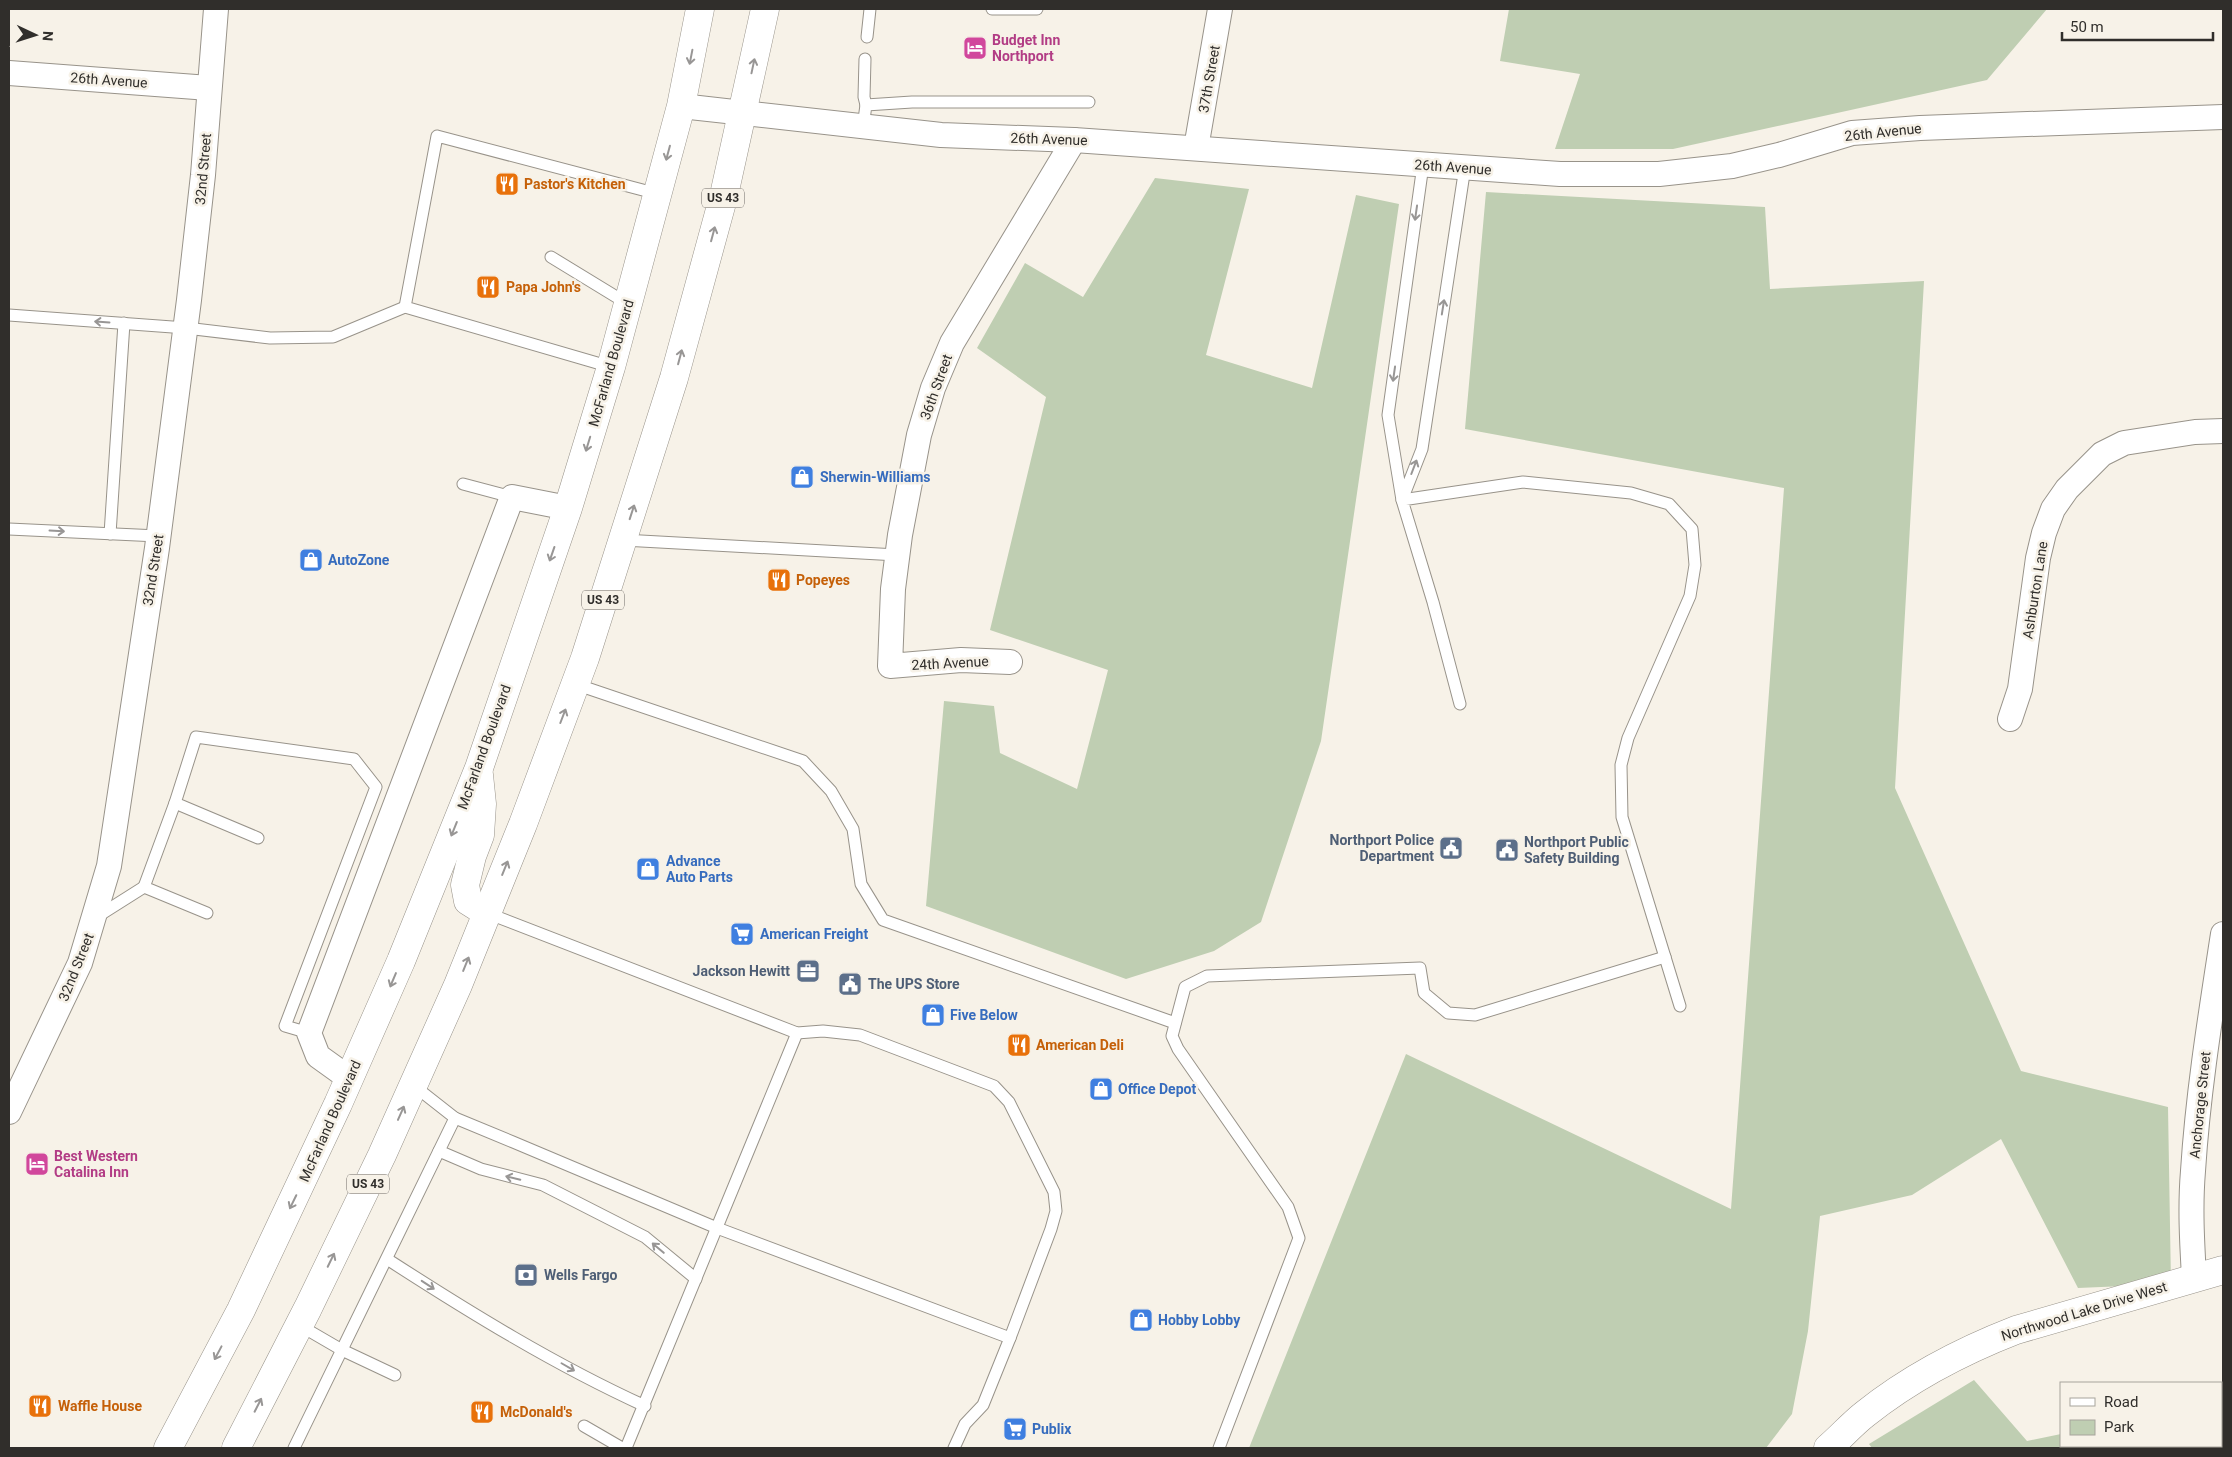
<svg xmlns="http://www.w3.org/2000/svg" width="2232" height="1457" font-family="Roboto,sans-serif">
  <style>
    .green { fill: #bfceb2 }
    .lines { fill: none; stroke-linecap: round; stroke-linejoin: round }
    .stream { stroke: #b4d5e7; stroke-width: 6 }
    .service-casing { stroke: #98938a; stroke-width: 13 }
    .minor-casing { stroke: #98938a; stroke-width: 26 }
    .tertiary-casing { stroke: #98938a; stroke-width: 29 }
    .trunk-casing { stroke: #98938a; stroke-width: 29 }
    .service { stroke: #fff; stroke-width: 11 }
    .minor { stroke: #fff; stroke-width: 24 }
    .tertiary { stroke: #fff; stroke-width: 28 }
    .trunk { stroke: #fff; stroke-width: 28 }
    .oneway { stroke: #989695 }
    .labels { text-anchor: middle; dominant-baseline: central; stroke-width: 5; stroke-linejoin: round; paint-order: stroke }
    .shield { fill: #f7f2e8; stroke: #6c6964; stroke-width: 1 }
    .shield-label { font-size: 12px; font-weight: bold; fill: #302e2b }
    .hotel-label { font-size: 14px; font-weight: bold; fill: #b23c85; stroke: #f7f2e8; text-anchor: start }
    .street-label { font-size: 14px; fill: #302e2b; stroke: #f7f2e8 }
    .food-label { font-size: 14px; font-weight: bold; fill: #c56008; stroke: #f7f2e8; text-anchor: start }
    .shop-label { font-size: 14px; font-weight: bold; fill: #366cbe; stroke: #f7f2e8; text-anchor: start }
    .service-label { font-size: 14px; font-weight: bold; fill: #4e5e75; stroke: #f7f2e8; text-anchor: start }
  </style>
  <rect width="100%" height="100%" fill="#f7f2e8"/>
  <!-- green -->
  <g class="green">
    <polygon points="1509,9 2047,9 1987,80 1673,149 1555,149 1580,74 1500,61"/>
    <polygon points="1155,178 1249,189 1206,355 1312,388 1356,195 1399,204 1321,741 1261,922 1214,951 1126,979 926,906 944,701 994,706 1000,753 1077,789 1108,670 990,630 1046,397 977,348 1025,263 1083,297"/>
    <polygon points="1486,192 1765,207 1770,289 1924,281 1895,788 2021,1071 2168,1107 2171,1284 2078,1288 2001,1139 1912,1195 1820,1216 1808,1331 1792,1414 1766,1448 1249,1448 1406,1054 1731,1209 1784,488 1465,429"/>
    <polygon points="1974,1380 2027,1441 2061,1434 2061,1446 2221,1446 2221,1399 2223,1399 2223,1448 1872,1448 1869,1444"/>
  </g>
  <g class="lines">
    <!-- stream -->
    <polyline class="stream" points="2215,1448 2223,1446"/>
    <!-- service casing -->
    <g class="service-casing">
      <g id="service">
        <polyline points="992,9 1037,9"/>
        <polyline points="867,37 870,9"/>
        <polyline points="865,59 864,97 866,105"/>
        <polyline points="863,127 866,105 912,102 1089,102"/>
        <polyline points="1423,165 1388,415 1402,500 1422,449 1465,167"/>
        <polyline points="551,257 628,304"/>
        <polyline points="9,315 186,328 270,338 333,337 405,307"/>
        <polyline points="611,367 405,307 437,136 658,194"/>
        <polyline points="463,484 512,497"/>
        <polyline points="9,529 158,536"/>
        <polyline points="110,534 124,323"/>
        <polyline points="623,540 897,555"/>
        <polyline points="575,684 803,761 831,791 853,829 861,884 883,920 1175,1023"/>
        <polyline points="1460,704 1433,602 1402,500 1523,482 1631,493 1669,504 1692,529 1695,565 1690,596 1628,738 1621,765 1622,817 1680,1006"/>
        <polyline points="175,803 144,887 207,913"/>
        <polyline points="258,838 175,803 196,737 354,759 376,787 285,1026 309,1033"/>
        <polyline points="487,913 797,1033 823,1031 860,1035 994,1086 1009,1102 1054,1192 1056,1211 1051,1229 1010,1338"/>
        <polyline points="95,918 144,887"/>
        <polyline points="413,1085 455,1118 513,1142 717,1228 1010,1338 983,1405 965,1424 954,1448"/>
        <polyline points="439,1151 481,1169 543,1185 645,1237 696,1279"/>
        <path d="M387,1259C469,1312 555,1365 645,1406"/>
        <polyline points="299,1325 342,1350 395,1375"/>
        <polyline points="584,1426 622,1448"/>
        <polyline points="294,1448 455,1118"/>
        <polyline points="626,1448 797,1033"/>
        <polyline points="1219,1448 1299,1238 1288,1207 1178,1049 1172,1036 1185,987 1207,976 1420,968 1424,993 1448,1013 1475,1015 1665,957"/>
      </g>
    </g>
    <!-- minor casing -->
    <g class="minor-casing">
      <g id="minor">
        <polyline points="9,73 209,88"/>
        <polyline points="681,106 941,135 1074,140 1560,174 1659,174 1732,166 1779,155 1852,133 1920,128 2223,117"/>
        <polyline points="1196,148 1220,9"/>
        <polyline points="1010,662 961,660 890,666 893,589 900,535 919,435 933,388 952,343 1074,140"/>
        <polyline points="2010,719 2020,689 2038,558 2044,533 2053,509 2067,489 2102,454 2124,443 2195,432 2223,431"/>
        <polyline points="350,1079 318,1056 309,1033 512,497 568,508"/>
        <polyline points="9,1112 80,963 109,866 157,548 189,300 203,175 216,9"/>
        <path d="M2194,1277C2192,1242 2190,1207 2193,1171C2198,1092 2211,1012 2223,934"/>
      </g>
    </g>
    <!-- tertiary casing -->
    <g class="tertiary-casing">
      <path id="tertiary" d="M1828,1448C1841,1437 1852,1424 1865,1414C1910,1378 1962,1351 2016,1330L2223,1270"/>
    </g>
    <!-- trunk casing -->
    <g class="trunk-casing">
      <g id="trunk">
        <polyline points="479,775 482,804 480,835 472,856 465,885 468,901 487,913"/>
        <polyline points="168,1448 241,1310 338,1104 401,961 479,768 568,508 611,367 681,106 700,9"/>
        <polyline points="236,1448 308,1308 382,1155 458,985 523,824 585,658 674,378 724,195 765,9"/>
      </g>
    </g>
    <!-- service -->
    <use href="#service" class="service"/>
    <!-- minor -->
    <use href="#minor" class="minor"/>
    <!-- tertiary -->
    <use href="#tertiary" class="tertiary"/>
    <!-- trunk -->
    <use href="#trunk" class="trunk"/>
  </g>
  <!-- one-way arrows -->
  <defs><path id="oneway-shaft" d="M-6 0H5M1.5-3L5.5 0L1.5 3" fill="none" stroke-width="1.6" stroke-linecap="round" stroke-linejoin="round" transform="scale(1.25)"/></defs>
  <g class="oneway">
    <use href="#oneway-shaft" transform="translate(691 57) rotate(101)"/>
    <use href="#oneway-shaft" transform="translate(753 66) rotate(-78)"/>
    <use href="#oneway-shaft" transform="translate(668 153) rotate(105)"/>
    <use href="#oneway-shaft" transform="translate(1416 213) rotate(98)"/>
    <use href="#oneway-shaft" transform="translate(713 234) rotate(-75)"/>
    <use href="#oneway-shaft" transform="translate(1443 307) rotate(-81)"/>
    <use href="#oneway-shaft" transform="translate(102 322) rotate(-176)"/>
    <use href="#oneway-shaft" transform="translate(680 357) rotate(-75)"/>
    <use href="#oneway-shaft" transform="translate(1394 374) rotate(98)"/>
    <use href="#oneway-shaft" transform="translate(588 444) rotate(107)"/>
    <use href="#oneway-shaft" transform="translate(1414 467) rotate(-69)"/>
    <use href="#oneway-shaft" transform="translate(632 512) rotate(-72)"/>
    <use href="#oneway-shaft" transform="translate(57 531) rotate(3)"/>
    <use href="#oneway-shaft" transform="translate(552 554) rotate(109)"/>
    <use href="#oneway-shaft" transform="translate(563 716) rotate(-69)"/>
    <use href="#oneway-shaft" transform="translate(454 829) rotate(112)"/>
    <use href="#oneway-shaft" transform="translate(505 868) rotate(-68)"/>
    <use href="#oneway-shaft" transform="translate(466 964) rotate(-68)"/>
    <use href="#oneway-shaft" transform="translate(393 980) rotate(113)"/>
    <use href="#oneway-shaft" transform="translate(401 1113) rotate(-66)"/>
    <use href="#oneway-shaft" transform="translate(513 1178) rotate(-166)"/>
    <use href="#oneway-shaft" transform="translate(293 1202) rotate(116)"/>
    <use href="#oneway-shaft" transform="translate(658 1248) rotate(-140)"/>
    <use href="#oneway-shaft" transform="translate(331 1260) rotate(-64)"/>
    <use href="#oneway-shaft" transform="translate(428 1285) rotate(33)"/>
    <use href="#oneway-shaft" transform="translate(218 1353) rotate(118)"/>
    <use href="#oneway-shaft" transform="translate(568 1367) rotate(30)"/>
    <use href="#oneway-shaft" transform="translate(258 1405) rotate(-63)"/>
  </g>
  <!-- icons -->
  <defs>
    <g id="hotel-square" transform="scale(1.25)"><rect x="-9" y="-9" width="18" height="18" rx="4" fill="#d1479c" stroke="#f7f2e8"/><path d="M-6-4.5h1.5V1H6V5H4.5V3h-9V5H-6ZM-4 0a1.8 1.8 0 1 1 3.6 0ZM.5 0V-2.5h3Q6-2.5 6 0Z" fill="#fff"/></g>
    <g id="restaurant-square" transform="scale(1.25)"><rect x="-9" y="-9" width="18" height="18" rx="4" fill="#e8710a" stroke="#f7f2e8"/><path d="M-5-6h1v4h1v-4h1v4h1v-4h1v5L-1.5 .5V6h-2V.5L-5-1ZM5-6V6H3V1.5H1.5Q1.5-4 5-6Z" fill="#fff"/></g>
    <g id="shop-square" transform="scale(1.25)"><rect x="-9" y="-9" width="18" height="18" rx="4" fill="#3f7fe0" stroke="#f7f2e8"/><path d="M-5-2.5h2.3a2.7 3.5 0 0 1 5.4 0H5L5.5 6h-11ZM-1.5-2.5h3a1.5 2.3 0 0 0-3 0Z" fill="#fff"/></g>
    <g id="civic-square" transform="scale(1.25)"><rect x="-9" y="-9" width="18" height="18" rx="4" fill="#5c6f8a" stroke="#f7f2e8"/><path d="M-.6-6.5H3V-4.5H.6V-3L4-1V1h2V6H-6V1h2V-1L-.6-3ZM-1.2 2.5V6h2.4V2.5Z" fill="#fff"/></g>
    <g id="supermarket-square" transform="scale(1.25)"><rect x="-9" y="-9" width="18" height="18" rx="4" fill="#3f7fe0" stroke="#f7f2e8"/><path d="M-6-5.5h2.5l.6 2H6L4.5 2H-2.5L-4.4-4H-6ZM-1.5 3.2a1.3 1.3 0 1 0 .1 0ZM3 3.2a1.3 1.3 0 1 0 .1 0Z" fill="#fff"/></g>
    <g id="office-square" transform="scale(1.25)"><rect x="-9" y="-9" width="18" height="18" rx="4" fill="#5c6f8a" stroke="#f7f2e8"/><path d="M-6-3h4V-5.5h4V-3h4V5H-6ZM-1-4.5V-3h2v-1.5ZM-6 0V1H6V0Z" fill="#fff"/></g>
    <g id="bank-square" transform="scale(1.25)"><rect x="-9" y="-9" width="18" height="18" rx="4" fill="#5c6f8a" stroke="#f7f2e8"/><path d="M-6-4H6V4H-6ZM0-2.3a2.3 2.3 0 1 0 0 4.6a2.3 2.3 0 1 0 0-4.6Z" fill="#fff"/></g>
  </defs>
  <g fill-rule="evenodd">
    <use href="#hotel-square" x="975" y="48"/>
    <use href="#restaurant-square" x="507" y="184"/>
    <use href="#restaurant-square" x="488" y="287"/>
    <use href="#shop-square" x="802" y="477"/>
    <use href="#shop-square" x="311" y="560"/>
    <use href="#restaurant-square" x="779" y="580"/>
    <use href="#civic-square" x="1451" y="848"/>
    <use href="#civic-square" x="1507" y="850"/>
    <use href="#shop-square" x="648" y="869"/>
    <use href="#supermarket-square" x="742" y="934"/>
    <use href="#office-square" x="808" y="971"/>
    <use href="#civic-square" x="850" y="984"/>
    <use href="#shop-square" x="933" y="1015"/>
    <use href="#restaurant-square" x="1019" y="1045"/>
    <use href="#shop-square" x="1101" y="1089"/>
    <use href="#hotel-square" x="37" y="1164"/>
    <use href="#bank-square" x="526" y="1275"/>
    <use href="#shop-square" x="1141" y="1320"/>
    <use href="#restaurant-square" x="40" y="1406"/>
    <use href="#restaurant-square" x="482" y="1412"/>
    <use href="#supermarket-square" x="1015" y="1429"/>
  </g>
  <g class="labels">
    <!-- shield labels -->
    <g class="shield">
      <rect x="702" y="188.5" width="42" height="19" rx="4"/>
      <rect x="582" y="590.5" width="42" height="19" rx="4"/>
      <rect x="347" y="1174.5" width="42" height="19" rx="4"/>
    </g>
    <g class="shield-label">
      <text x="723" y="198">US 43</text>
      <text x="603" y="600">US 43</text>
      <text x="368" y="1184">US 43</text>
    </g>
    <!-- hotel labels -->
    <g class="hotel-label">
      <text x="992" y="40">Budget Inn<tspan x="992" dy="16">Northport</tspan></text>
      <text x="54" y="1156">Best Western<tspan x="54" dy="16">Catalina Inn</tspan></text>
    </g>
    <!-- street labels -->
    <g class="street-label">
      <text transform="translate(1209 79) rotate(-80)">37th Street</text>
      <text transform="translate(109 80) rotate(4)">26th Avenue</text>
      <text transform="translate(1883 132) rotate(-6)">26th Avenue</text>
      <text transform="translate(1049 139) rotate(2)">26th Avenue</text>
      <text transform="translate(1453 167) rotate(4)">26th Avenue</text>
      <text transform="translate(203 169) rotate(-85)">32nd Street</text>
      <text transform="translate(611 363) rotate(-74)">McFarland Boulevard</text>
      <text transform="translate(936 387) rotate(-70)">36th Street</text>
      <text transform="translate(153 570) rotate(-81)">32nd Street</text>
      <text transform="translate(2035 590) rotate(-81)">Ashburton Lane</text>
      <text transform="translate(950 663) rotate(-3)">24th Avenue</text>
      <text transform="translate(484 747) rotate(-70)">McFarland Boulevard</text>
      <text transform="translate(76 967) rotate(-68)">32nd Street</text>
      <text transform="translate(2200 1105) rotate(-84)">Anchorage Street</text>
      <text transform="translate(330 1121) rotate(-66)">McFarland Boulevard</text>
      <text transform="translate(2084 1311) rotate(-17)">Northwood Lake Drive West</text>
    </g>
    <!-- food labels -->
    <g class="food-label">
      <text x="524" y="184">Pastor's Kitchen</text>
      <text x="506" y="287">Papa John's</text>
      <text x="796" y="580">Popeyes</text>
      <text x="1036" y="1045">American Deli</text>
      <text x="58" y="1406">Waffle House</text>
      <text x="500" y="1412">McDonald's</text>
    </g>
    <!-- shop labels -->
    <g class="shop-label">
      <text x="820" y="477">Sherwin-Williams</text>
      <text x="328" y="560">AutoZone</text>
      <text x="666" y="861">Advance<tspan x="666" dy="16">Auto Parts</tspan></text>
      <text x="760" y="934">American Freight</text>
      <text x="950" y="1015">Five Below</text>
      <text x="1118" y="1089">Office Depot</text>
      <text x="1158" y="1320">Hobby Lobby</text>
      <text x="1032" y="1429">Publix</text>
    </g>
    <!-- service labels -->
    <g class="service-label">
      <text x="1434" y="840" text-anchor="end">Northport Police<tspan x="1434" dy="16">Department</tspan></text>
      <text x="1524" y="842">Northport Public<tspan x="1524" dy="16">Safety Building</tspan></text>
      <text x="790" y="971" text-anchor="end">Jackson Hewitt</text>
      <text x="868" y="984">The UPS Store</text>
      <text x="544" y="1275">Wells Fargo</text>
    </g>
  </g>
  <!-- border -->
  <rect width="2232" height="1457" fill="none" stroke="#302e2b" stroke-width="20"/>
  <!-- legend -->
  <rect x="2060" y="1382" width="162" height="65" fill="#f7f2e8" stroke="#a7a49c"/>
  <rect x="2070" y="1398" width="25" height="8" fill="#ffffff" stroke="#a7a49c"/>
  <text x="2104" y="1407" font-size="15" fill="#302e2b">Road</text>
  <rect x="2070" y="1420" width="25" height="15" fill="#bfceb2" stroke="#a7a49c"/>
  <text x="2104" y="1432" font-size="15" fill="#302e2b">Park</text>
  <!-- north arrow -->
  <g transform="translate(35 35) rotate(94)" stroke="#f7f2e8" stroke-width="4" paint-order="stroke">
  <path d="M0-4L9 19L0 12L-9 19Z" fill="#302e2b"/>
  <text y="-8" font-size="14" font-weight="bold" text-anchor="middle" fill="#302e2b">N</text>
  </g>
  <!-- scale -->
  <path d="M2062 32v8h151v-8" fill="none" stroke="#302e2b" stroke-width="2.5"/>
  <text x="2070" y="32" font-size="15" fill="#302e2b" stroke="#f7f2e8" stroke-width="4" paint-order="stroke">50 m</text>
</svg>
